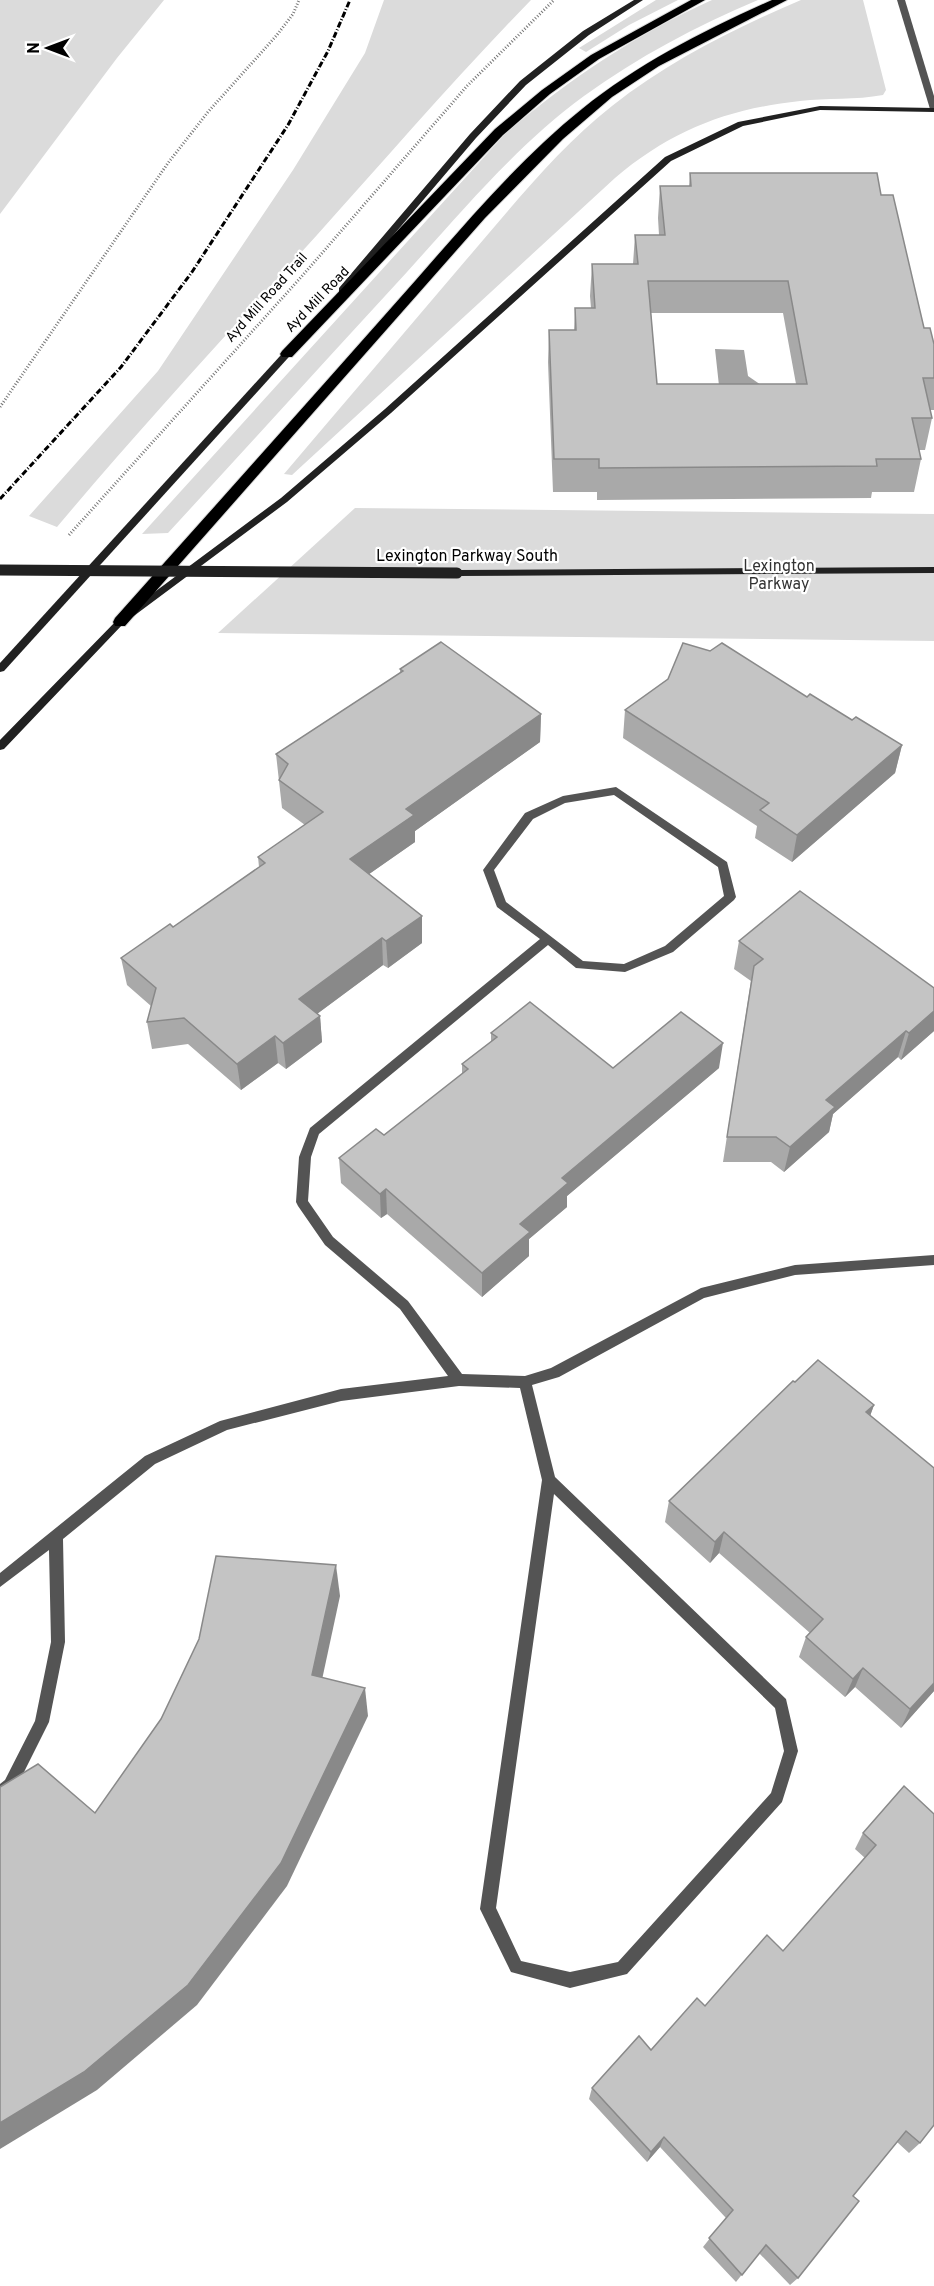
<svg xmlns="http://www.w3.org/2000/svg" width="934" height="2286" font-family="Overpass,sans-serif">
  <style>
    .green { fill: #dbdbdb }
    .water { fill: #a2a2a2 }
    .lines { fill: none; stroke-linecap: round; stroke-linejoin: round }
    .motorway-casing { stroke: #dbdbdb; stroke-width: 2 }
    .path { stroke: #767676; stroke-width: 3; stroke-dasharray: 1 2; stroke-linecap: butt }
    .service { fill: #545454; fill-rule: evenodd }
    .tertiary { fill: #545454; fill-rule: evenodd }
    .secondary { fill: #212121; fill-rule: evenodd }
    .motorway { fill: #000; fill-rule: evenodd }
    .rail { stroke: #000; stroke-width: 3; stroke-dasharray: 6 2 1 2; stroke-linecap: butt }
    .secondary-bridge { stroke: #212121; stroke-width: 11 }
    .wall { fill: #a9a9a9; fill-rule: evenodd }
    .shaded-wall { fill: #898989 }
    .building { fill: #c4c4c4; stroke: #898989; stroke-width: 1.5; fill-rule: evenodd }
    .labels { text-anchor: middle; dominant-baseline: central; stroke-width: 4.5; stroke-linejoin: round; paint-order: stroke }
    .far-street-label { font-size: 14px; fill: #000; stroke: #fff }
    .street-label { font-size: 16px; fill: #000; stroke: #fff }
    .park-label { font-size: 16px; fill: #323232; stroke: #fff }
  </style>
  <rect width="100%" height="100%" fill="#fff"/>
  <!-- green -->
  <g class="green">
    <polygon points="0,0 164,0 117,58 0,214"/>
    <path d="M384,0H531C457,76 388,156 317,235C229,332 141,427 57,527L29,516L158,371L293,170L365,53Z"/>
    <polygon points="656,0 678,0 629,25 586,52 579,48"/>
    <path d="M712,0H758C696,26 638,57 584,96C517,145 462,211 407,272C327,359 248,446 168,533L142,534L505,134C569,79 635,35 712,0Z"/>
    <path d="M801,0H863L886,90L883,95C856,100 827,98 800,101C727,109 672,130 615,178L292,475L284,474C344,403 405,332 466,260C512,207 556,150 612,106C669,61 735,28 801,0Z"/>
    <polygon points="355,508 934,514 934,641 218,633"/>
  </g>
  <!-- water -->
  <polygon class="water" points="715,349 744,350 748,376 764,387 720,395"/>
  <g class="lines">
    <!-- motorway casing -->
    <g class="motorway-casing">
      <g id="motorway">
        <polygon points="691,0 705,0 599,59 550,94 503,135 292,357 282,357 280,354 282,351 495,129 542,90 591,55"/>
        <path d="M772,0H787L659,66L612,97L563,139L485,218L125,626H115L113,622L115,618C207,515 300,411 392,307C452,240 511,166 582,109C639,63 705,30 772,0Z"/>
      </g>
    </g>
    <!-- path -->
    <g class="path">
      <polyline points="0,407 168,163 208,112 277,35 293,14 299,0"/>
      <polyline points="69,535 303,275 467,86 554,0"/>
    </g>
    <!-- service -->
    <path class="service" d="M616,787L727,862L736,897L734,900L673,952L625,972L576,968L548,945L319,1134L311,1157L308,1201L333,1237L408,1301L462,1374L525,1376L551,1368L701,1288L795,1265L934,1255V1265L795,1275L704,1298L559,1377L532,1385L555,1477L786,1699L798,1751L782,1802L627,1974L570,1988L511,1972L480,1909L542,1480L520,1388L459,1386L341,1401L227,1430L155,1464L63,1539L65,1642L49,1722L15,1790L0,1801V1784L5,1780L35,1721L51,1642L49,1550L0,1587V1573L145,1456L220,1421L341,1389L448,1376L400,1309L325,1245L298,1206L296,1202L299,1157L310,1128L540,939L497,907L483,870L525,813L563,796ZM614,795L718,867L724,896L665,946L624,964L583,961L506,902L494,870L533,819L565,803ZM554,1494L775,1708L784,1751L771,1793L618,1962L570,1972L521,1961L496,1908Z"/>
    <!-- tertiary -->
    <polygon class="tertiary" points="897,0 905,0 934,96 934,111 930,109"/>
    <!-- secondary -->
    <g class="secondary">
      <polygon points="634,0 643,0 589,35 526,85 476,138 345,292 339,292 339,288 470,134 520,81 583,31"/>
      <polygon points="820,106 934,108 934,112 820,110 743,126 671,161 391,413 287,502 123,624 4,749 0,750 0,740 117,620 281,498 385,409 665,157 738,122"/>
      <polygon points="294,343 297,344 297,348 4,671 0,672 0,663 291,344"/>
      <polygon points="934,567 934,573 457,576 452,573 457,570"/>
    </g>
    <!-- motorway -->
    <use href="#motorway" class="motorway"/>
    <!-- rail -->
    <polyline class="rail" points="0,499 121,367 192,272 288,125 328,51 350,0"/>
    <!-- secondary-bridge -->
    <polyline class="secondary-bridge" points="0,570 457,573"/>
  </g>
  <!-- wall -->
  <g class="wall">
    <path d="M690,173L881,195L924,328L934,344V410H930L932,418L925,450H919L921,459L914,492H872L871,498L597,500V492H553L548,362L549,330H574L575,308H591L590,296L592,264H633L635,235H659L658,218L660,186H689ZM651,313H783L796,384H657Z"/>
    <polygon points="400,669 541,714 540,742 415,831 415,842 369,874 422,916 422,943 388,968 383,965 317,1014 320,1016 322,1042 286,1069 278,1063 241,1090 188,1044 152,1049 147,1022 151,1006 127,985 121,958 173,927 259,867 258,857 305,825 282,808 276,754 400,673"/>
    <polygon points="807,697 902,745 895,773 792,862 755,838 757,826 623,738 625,710"/>
    <polygon points="739,941 934,988 934,1031 901,1060 898,1057 833,1114 829,1132 784,1172 771,1162 723,1162 751,981 734,969"/>
    <polygon points="491,1033 613,1068 719,1068 567,1196 567,1207 529,1239 529,1256 482,1297 387,1214 381,1218 341,1183 339,1158 384,1135 462,1074 462,1064 491,1042"/>
    <polygon points="795,1382 874,1405 870,1416 934,1468 934,1691 901,1728 855,1687 845,1697 799,1657 806,1637 810,1633 719,1553 710,1563 665,1522 669,1501"/>
    <polygon points="904,1786 920,2143 909,2153 897,2142 853,2196 798,2278 790,2285 759,2253 736,2282 703,2247 726,2218 660,2147 647,2162 589,2099 592,2088 651,2050 705,2006 783,1951 865,1858 855,1849 863,1833"/>
  </g>
  <!-- shaded-wall -->
  <g class="shaded-wall">
    <polygon points="541,714 540,742 415,831 415,842 352,886 350,859 406,809"/>
    <polygon points="902,745 895,773 792,862 797,835"/>
    <polygon points="422,916 422,943 388,968 386,941"/>
    <polygon points="382,938 383,965 302,1025 299,999"/>
    <polygon points="934,1011 934,1031 901,1060 909,1033"/>
    <polygon points="320,1016 322,1042 286,1069 283,1043"/>
    <polygon points="906,1031 898,1057 833,1114 829,1132 784,1172 790,1147 826,1100"/>
    <polygon points="275,1036 278,1063 241,1090 237,1064"/>
    <polygon points="723,1043 719,1068 567,1196 567,1207 529,1239 529,1256 482,1297 482,1273 520,1224 562,1178"/>
    <polygon points="386,1189 387,1214 381,1218 380,1194"/>
    <polygon points="874,1405 866,1427 866,1412"/>
    <polygon points="724,1532 719,1553 710,1563 715,1542"/>
    <polygon points="336,1565 340,1596 317,1703 312,1675"/>
    <polygon points="863,1668 855,1687 845,1697 853,1679"/>
    <polygon points="934,1683 934,1691 901,1728 910,1709"/>
    <polygon points="365,1688 368,1716 287,1886 197,2005 97,2090 0,2149 0,2123"/>
    <polygon points="664,2137 660,2147 647,2162 651,2152"/>
  </g>
  <!-- building -->
  <g class="building">
    <path d="M690,173H877L881,195H893L924,328H930L934,344V378H923L932,418H912L921,459H876L877,466L599,468V459H554L549,330H576L575,308H595L592,264H638L635,235H665L660,186H691ZM648,281H788L807,384H657Z"/>
    <polygon points="441,642 541,714 406,809 414,815 350,859 422,916 386,941 382,938 299,999 320,1016 283,1043 275,1036 237,1064 184,1018 147,1022 156,988 121,958 170,924 173,927 265,863 258,857 323,812 279,780 288,764 276,754 403,671 400,669"/>
    <polygon points="683,643 710,651 722,643 807,697 810,694 852,720 856,717 902,745 797,835 760,810 769,803 625,710 668,679"/>
    <polygon points="800,891 934,988 934,1011 909,1033 906,1031 826,1100 835,1107 790,1147 776,1137 727,1137 754,966 763,959 739,941"/>
    <polygon points="530,1002 613,1068 681,1012 723,1043 562,1178 568,1183 520,1224 530,1232 482,1273 386,1189 380,1194 339,1158 376,1129 384,1135 468,1069 462,1064 497,1037 491,1033"/>
    <polygon points="818,1360 874,1405 866,1412 934,1468 934,1683 910,1709 863,1668 853,1679 806,1637 823,1619 724,1532 715,1542 669,1501 793,1381 795,1382"/>
    <polygon points="216,1556 336,1565 312,1675 365,1688 281,1863 188,1985 84,2072 0,2123 0,1787 38,1764 95,1813 161,1719 199,1639"/>
    <polygon points="904,1786 934,1814 934,2125 920,2143 906,2131 853,2196 859,2201 798,2278 766,2245 742,2275 709,2238 733,2210 664,2137 651,2152 592,2088 639,2036 651,2050 697,1998 705,2006 767,1935 783,1951 876,1845 863,1833"/>
  </g>
  <g class="labels">
    <!-- far-street labels -->
    <g class="far-street-label">
      <text transform="translate(267 298) rotate(-48)">Ayd Mill Road Trail</text>
      <text transform="translate(318 300) rotate(-46)">Ayd Mill Road</text>
    </g>
    <!-- street labels -->
    <g class="street-label">
      <text x="467" y="557">Lexington Parkway South</text>
    </g>
    <!-- park labels -->
    <g class="park-label">
      <text x="779" y="567">Lexington<tspan x="779" dy="18">Parkway</tspan></text>
    </g>
  </g>
  <!-- north arrow -->
  <g transform="translate(48 48) rotate(270)" stroke="#ffffff" stroke-width="4.5" paint-order="stroke">
  <path d="M0-4.5L10 22L0 15L-10 22Z" fill="#000000"/>
  <text y="-9" font-size="16" font-weight="bold" text-anchor="middle" fill="#000000">N</text>
  </g>
</svg>
